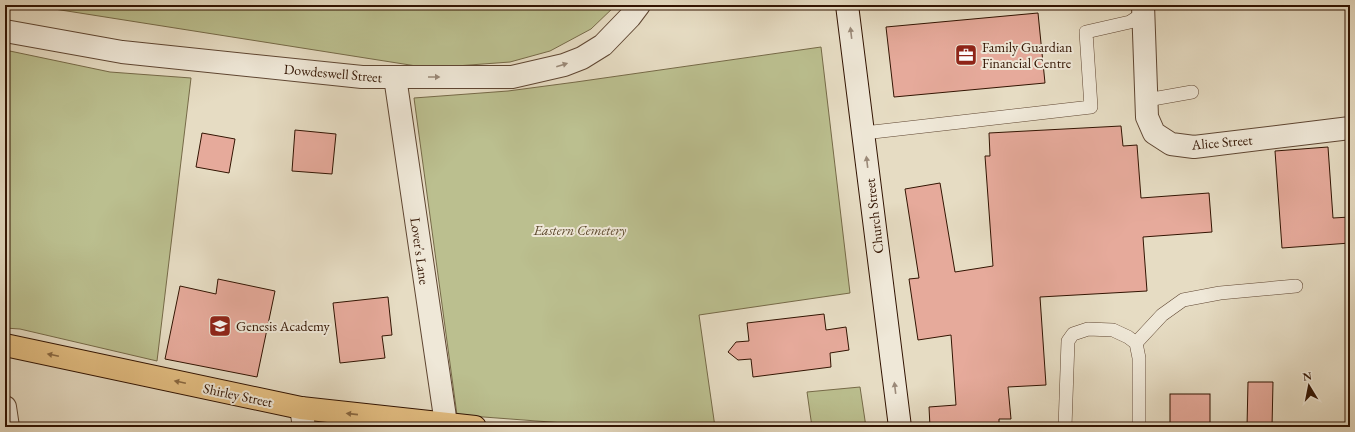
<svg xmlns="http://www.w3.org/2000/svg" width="1355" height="432" font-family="'EB Garamond',serif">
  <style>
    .green { fill: #bbbf8f; stroke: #766a48 }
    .building { fill: #e6aa9b; stroke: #321402 }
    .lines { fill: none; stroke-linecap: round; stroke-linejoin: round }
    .lane-casing { stroke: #5f4632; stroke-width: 14 }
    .street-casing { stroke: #5f4632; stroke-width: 24 }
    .secondary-casing { stroke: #321402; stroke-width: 24 }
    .highway-casing { stroke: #321402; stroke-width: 24 }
    .lane { stroke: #efe8d8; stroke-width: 13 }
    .street { stroke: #efe8d8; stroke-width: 22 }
    .secondary { stroke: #efe8d8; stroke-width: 22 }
    .highway { stroke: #e3be82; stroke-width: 22 }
    .oneway { fill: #9a8978 }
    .oneway2 { fill: #8a6942 }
    .labels { text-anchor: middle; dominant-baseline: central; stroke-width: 4; stroke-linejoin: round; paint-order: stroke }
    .poi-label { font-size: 14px; fill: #321402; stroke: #efe8d8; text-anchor: start }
    .street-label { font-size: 14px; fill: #321402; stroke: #efe8d8 }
    .park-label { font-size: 14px; font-style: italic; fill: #5b472c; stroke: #efe8d8 }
  </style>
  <rect width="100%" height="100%" fill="#e6dcc3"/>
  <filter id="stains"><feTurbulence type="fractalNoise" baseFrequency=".005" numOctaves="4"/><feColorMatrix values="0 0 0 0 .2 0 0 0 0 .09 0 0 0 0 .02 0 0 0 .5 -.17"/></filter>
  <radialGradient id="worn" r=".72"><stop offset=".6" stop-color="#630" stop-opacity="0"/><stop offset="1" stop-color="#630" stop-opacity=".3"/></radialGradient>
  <!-- green -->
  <g class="green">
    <polygon points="29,5 616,5 591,29 550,51 510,62 429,68"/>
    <polygon points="821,47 850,293 699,315 715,427 617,427 457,415 414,98 508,91 576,82"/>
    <polygon points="5,50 110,72 191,78 157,361 20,329 5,328"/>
    <polygon points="860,387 866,427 812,427 807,392"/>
  </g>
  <!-- building -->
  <g class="building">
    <polygon points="1038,13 1045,83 894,97 886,27"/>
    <polygon points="1121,126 1123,146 1137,145 1141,198 1209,193 1212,232 1143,237 1147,291 1040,297 1046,385 1008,387 1011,419 999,419 999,427 930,427 929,407 956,405 951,335 918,340 909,279 919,278 905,189 940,183 955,272 993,266 985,156 990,156 989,133"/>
    <polygon points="295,130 336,134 332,174 292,171"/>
    <polygon points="202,133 235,139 229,173 196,167"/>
    <polygon points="1328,147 1333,218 1350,217 1350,243 1282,248 1275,151"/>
    <polygon points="218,279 275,291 257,377 165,359 180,286 216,294"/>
    <polygon points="388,297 392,335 382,336 385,358 340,363 333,303"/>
    <polygon points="824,314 826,330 846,327 849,350 830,353 831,367 753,377 751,359 738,360 728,352 736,342 749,341 747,323"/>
    <polygon points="1248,382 1273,382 1272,427 1247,427"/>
    <rect x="1170" y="394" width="40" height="33"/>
  </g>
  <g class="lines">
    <!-- lane casing -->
    <g class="lane-casing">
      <g id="lane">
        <polyline points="1147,100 1192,92"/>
        <polyline points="864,133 1091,107 1086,32 1130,22 1144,13"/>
        <polyline points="1136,343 1162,315 1183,300 1220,293 1296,286"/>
        <polyline points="1065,427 1068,341 1073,334 1088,329 1113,330 1128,337 1136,343 1139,358 1139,427"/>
      </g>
    </g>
    <!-- street casing -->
    <g class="street-casing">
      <g id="street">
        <polyline points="1143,5 1147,117 1154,133 1171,144 1194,147 1350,128"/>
        <polyline points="5,31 122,52 362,77 512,77 564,65 582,58 603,45 630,17 639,5"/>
        <polyline points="395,77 446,424"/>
        <polyline points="5,407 8,427"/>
        <polyline points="301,408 304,427"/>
      </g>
    </g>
    <!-- secondary casing -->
    <g class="secondary-casing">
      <polyline id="secondary" points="847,5 900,427"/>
    </g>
    <!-- highway casing -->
    <g class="highway-casing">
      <polyline id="highway" points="5,345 301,408 475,427"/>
    </g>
    <!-- lane -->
    <use href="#lane" class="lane"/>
    <!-- street -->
    <use href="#street" class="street"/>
    <!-- secondary -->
    <use href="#secondary" class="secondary"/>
    <!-- highway -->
    <use href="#highway" class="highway"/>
  </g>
  <!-- one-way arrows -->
  <defs><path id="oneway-solid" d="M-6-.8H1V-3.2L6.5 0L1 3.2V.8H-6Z"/></defs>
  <g class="oneway">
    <use href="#oneway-solid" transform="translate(851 33) rotate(-97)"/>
    <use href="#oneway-solid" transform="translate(562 65) rotate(-17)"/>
    <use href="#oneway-solid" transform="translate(434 77)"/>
    <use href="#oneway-solid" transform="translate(867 162) rotate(-97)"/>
    <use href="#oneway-solid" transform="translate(895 388) rotate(-97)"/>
  </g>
  <g class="oneway2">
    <use href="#oneway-solid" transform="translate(53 355) rotate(-168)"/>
    <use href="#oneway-solid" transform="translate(180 382) rotate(-168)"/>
    <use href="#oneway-solid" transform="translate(352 414) rotate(-174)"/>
  </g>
  <!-- icons -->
  <defs>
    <g id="office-square" transform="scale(1.15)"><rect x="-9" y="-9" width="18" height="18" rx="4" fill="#8f2418" stroke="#efe8d8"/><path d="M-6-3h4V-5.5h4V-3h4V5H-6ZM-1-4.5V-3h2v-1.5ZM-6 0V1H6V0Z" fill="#fff"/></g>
    <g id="school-square" transform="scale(1.15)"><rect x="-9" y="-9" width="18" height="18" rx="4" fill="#8f2418" stroke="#efe8d8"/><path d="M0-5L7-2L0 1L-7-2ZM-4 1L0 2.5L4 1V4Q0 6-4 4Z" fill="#fff"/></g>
  </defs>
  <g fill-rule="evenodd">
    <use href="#office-square" x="966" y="55"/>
    <use href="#school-square" x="220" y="326"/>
  </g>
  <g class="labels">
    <!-- poi labels -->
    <g class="poi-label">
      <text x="982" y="47">Family Guardian<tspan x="982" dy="16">Financial Centre</tspan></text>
      <text x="236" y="326">Genesis Academy</text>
    </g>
    <!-- street labels -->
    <g class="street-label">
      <text transform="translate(333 73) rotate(5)">Dowdeswell Street</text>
      <text transform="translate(1222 142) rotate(-5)">Alice Street</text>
      <text transform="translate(874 216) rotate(-97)">Church Street</text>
      <text transform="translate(420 251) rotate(82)">Lover's Lane</text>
      <text transform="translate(238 395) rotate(12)">Shirley Street</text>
    </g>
    <!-- park labels -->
    <g class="park-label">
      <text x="580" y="230">Eastern Cemetery</text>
    </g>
  </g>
  <!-- margin -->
  <rect width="1355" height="432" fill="none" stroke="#e6dcc3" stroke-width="20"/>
  <rect x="6" y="6" width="1343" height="420" fill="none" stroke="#321402" stroke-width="2"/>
  <rect x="10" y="10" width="1335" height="412" fill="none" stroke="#321402"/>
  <!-- north arrow -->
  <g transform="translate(1309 386) rotate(350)" stroke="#efe8d8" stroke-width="3" paint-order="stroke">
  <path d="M0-3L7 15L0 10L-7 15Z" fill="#321402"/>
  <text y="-6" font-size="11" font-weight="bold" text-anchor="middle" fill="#321402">N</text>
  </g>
  <rect width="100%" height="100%" filter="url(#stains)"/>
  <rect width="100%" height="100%" fill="url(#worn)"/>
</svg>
